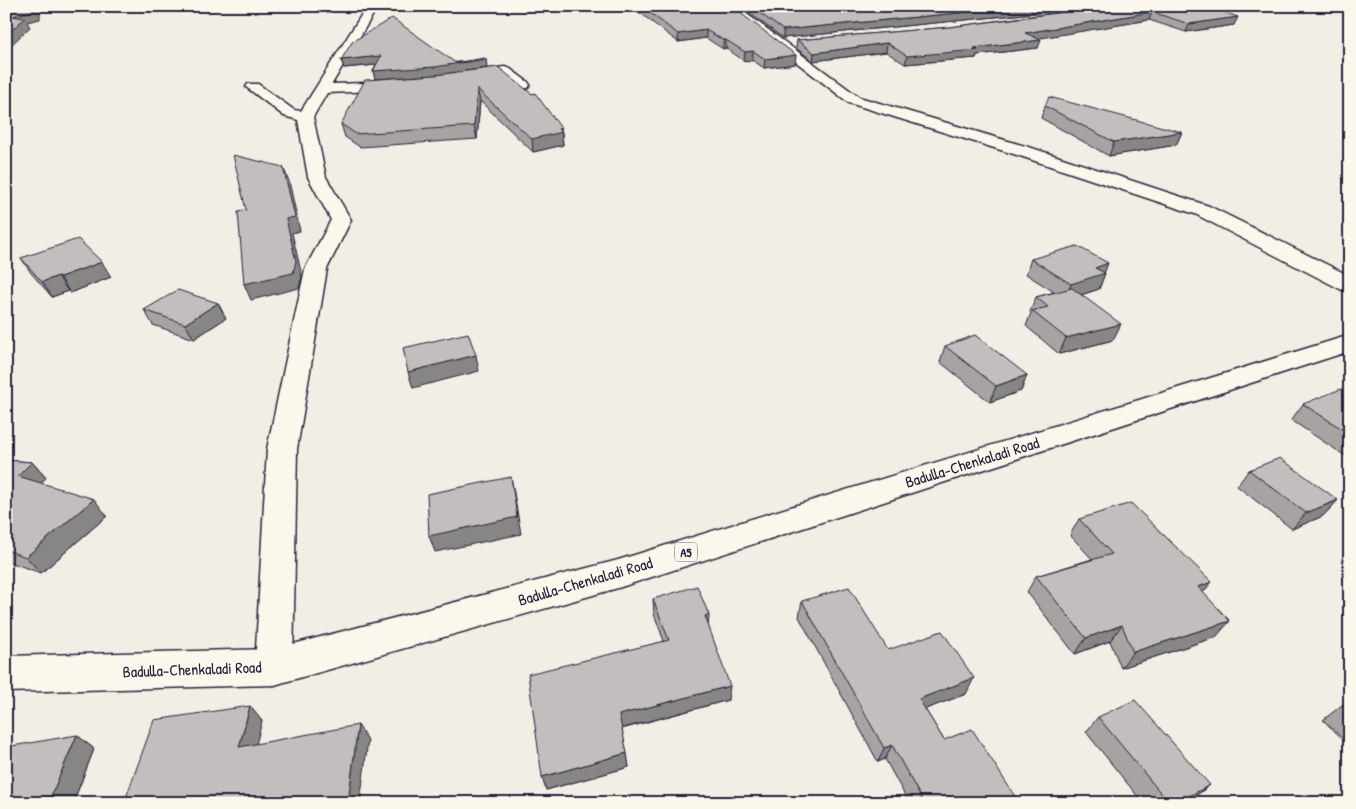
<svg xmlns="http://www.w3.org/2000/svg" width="1356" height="809" font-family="'Patrick Hand',sans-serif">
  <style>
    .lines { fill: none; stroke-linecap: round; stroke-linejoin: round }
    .minor-casing { stroke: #22223b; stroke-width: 3 }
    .highway-casing { stroke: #22223b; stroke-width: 3 }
    .minor { fill: #fbf7ec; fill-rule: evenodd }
    .highway { fill: #fbf7ec; fill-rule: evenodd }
    .wall { fill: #a7a3a3; stroke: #22223b }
    .shaded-wall { fill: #888585; stroke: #22223b }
    .building { fill: #c2bebe; stroke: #22223b }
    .labels { text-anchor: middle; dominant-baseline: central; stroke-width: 5; stroke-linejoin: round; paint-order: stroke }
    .shield { fill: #fbf7ec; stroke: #636270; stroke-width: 1 }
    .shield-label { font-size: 12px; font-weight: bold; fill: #22223b }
    .near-street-label { font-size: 16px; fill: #22223b; stroke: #fbf7ec }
  </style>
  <rect width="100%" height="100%" fill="#f2eee5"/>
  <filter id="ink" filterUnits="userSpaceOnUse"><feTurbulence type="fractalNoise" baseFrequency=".02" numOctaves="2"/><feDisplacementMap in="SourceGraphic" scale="10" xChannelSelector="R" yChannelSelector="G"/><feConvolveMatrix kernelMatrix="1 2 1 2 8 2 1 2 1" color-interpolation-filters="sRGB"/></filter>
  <g filter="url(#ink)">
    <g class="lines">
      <!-- minor casing -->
      <g class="minor-casing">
        <g id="minor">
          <polygon points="367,6 378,6 332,84 400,82 405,83 407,86 405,89 400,90 327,93 313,117 326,177 351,220 327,269 297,449 293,667 288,680 274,685 260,680 255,667 267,449 305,269 331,220 308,177 298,120 284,116 246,87 248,84 258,84 294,110 301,111"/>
          <polygon points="724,6 736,6 859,97 1032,148 1209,206 1350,276 1350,292 1342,290 1195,214 1020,156 849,103"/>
          <polygon points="504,67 509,68 528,82 530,85 528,88 518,88 501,76 467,81 460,77 467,73"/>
        </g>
      </g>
      <!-- highway casing -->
      <g class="highway-casing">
        <polygon id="highway" points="1350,335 1350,351 618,588 274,685 6,692 6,656 274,649 618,560"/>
      </g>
      <!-- minor -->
      <use href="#minor" class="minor"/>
      <!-- highway -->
      <use href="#highway" class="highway"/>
    </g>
    <!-- wall -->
    <g class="wall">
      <polygon points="631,6 731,6 795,64 764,68 752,60 744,61 726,48 723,49 706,38 678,42"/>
      <polygon points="740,6 1207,6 1234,25 1186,32 1149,20 1038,38 1038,48 977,55 976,58 905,64 886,52 813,61 796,48 797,40 950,27 1096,7 783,38"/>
      <polygon points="341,60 456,63 487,68 451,73 561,132 562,132 563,145 533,152 480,101 477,139 360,147 345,137 341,124 375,79 373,71 377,65 344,68"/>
      <polygon points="1045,106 1182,132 1176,145 1109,156 1041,118"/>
      <polygon points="21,258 111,277 70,293 68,291 52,297 31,273"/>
      <polygon points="1031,259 1105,273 1099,289 1081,295 1113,340 1059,354 1026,326 1031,313 1030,312 1036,297 1054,292 1026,274"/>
      <polygon points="144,310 226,318 194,339 153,325"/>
      <polygon points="945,346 1027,375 1021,391 990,402 940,362"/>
      <polygon points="1350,395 1350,459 1291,420 1303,404"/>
      <polygon points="6,460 32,462 46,478 41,483 107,516 41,573 6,561"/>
      <polygon points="1249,470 1338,500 1323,516 1292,529 1237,486"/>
      <polygon points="1079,519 1203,593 1216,637 1121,668 1110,641 1075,654 1027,592 1036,576 1092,559 1070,535"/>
      <polygon points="653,599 708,625 728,700 622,729 629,767 546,790 542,777 664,641 654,614"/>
      <polygon points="802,601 966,694 925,709 944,740 1012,803 909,803 885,759 878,762 799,617"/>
      <polygon points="1350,702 1350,746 1323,720 1342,705"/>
      <polygon points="1098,717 1210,785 1193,798 1185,803 1143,803 1086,732"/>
      <polygon points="77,735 94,749 73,803 6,803"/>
    </g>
    <!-- shaded-wall -->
    <g class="shaded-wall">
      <polygon points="35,6 40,6 40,19 27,22 30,27 6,50 6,35 12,16"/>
      <polygon points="1030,6 1096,6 1096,7 783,38 783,30"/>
      <polygon points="1152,12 1149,20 1023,41 1025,33"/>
      <polygon points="1238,17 1234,25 1186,32 1189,24"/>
      <polygon points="706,30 706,38 678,42 678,34"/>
      <polygon points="723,40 726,40 726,48 723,49"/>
      <polygon points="1041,40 1038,48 977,55 976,58 905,64 907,56"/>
      <polygon points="887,43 886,52 813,61 814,53"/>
      <polygon points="753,51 752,60 744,61 745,52"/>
      <polygon points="796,55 795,64 764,68 765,59"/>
      <polygon points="381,56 384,64 344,68 341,60"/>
      <polygon points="486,59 487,68 437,75 375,79 373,71"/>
      <polygon points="477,89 480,101 477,139 474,126"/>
      <polygon points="561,128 563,145 533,152 532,139"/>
      <polygon points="1182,132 1176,145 1109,156 1114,142"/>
      <polygon points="283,167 289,181 300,231 292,233 302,276 299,288 251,300 244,284 286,219"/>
      <polygon points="102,262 111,277 70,293 60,277"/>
      <polygon points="1108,263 1104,274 1105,273 1099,289 1065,300 1071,284 1095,268"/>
      <polygon points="58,276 68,291 52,297 42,282"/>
      <polygon points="218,303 226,318 194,339 185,324"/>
      <polygon points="1121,324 1113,340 1059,354 1066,338"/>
      <polygon points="476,355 479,371 413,388 408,372"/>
      <polygon points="1027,375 1021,391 990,402 996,386"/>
      <polygon points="32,462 46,478 32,492 18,476"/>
      <polygon points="511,477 514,493 521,534 435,552 429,536"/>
      <polygon points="94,499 107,516 41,573 26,557"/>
      <polygon points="1338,500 1323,516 1292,529 1306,513"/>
      <polygon points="1212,582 1198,598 1198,587"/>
      <polygon points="709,615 708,630 705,616"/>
      <polygon points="1230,621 1216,637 1121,668 1133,652"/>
      <polygon points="1122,625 1110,641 1075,654 1086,638"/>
      <polygon points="974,678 966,694 912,714 919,699"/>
      <polygon points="730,686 728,700 620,729 619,715"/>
      <polygon points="250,706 262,721 252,761 239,747"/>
      <polygon points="358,725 368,740 360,803 348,803"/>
      <polygon points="77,735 94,749 73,803 61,803 51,796"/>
      <polygon points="892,745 885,759 878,762 884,748"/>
      <polygon points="627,753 629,767 546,790 542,777"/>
      <polygon points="1210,785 1193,798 1185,803 1176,803"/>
      <polygon points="1016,798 1012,803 1005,803"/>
    </g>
    <!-- building -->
    <g class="building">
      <polygon points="6,6 35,6 36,10 12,16 25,18 6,35"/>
      <polygon points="641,6 731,6 796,55 765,59 753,51 745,52 726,40 723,40 706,30 678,34"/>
      <polygon points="750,6 1030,6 783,30"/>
      <polygon points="1098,6 1207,6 1238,17 1189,24 1152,12 1025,33 1041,40 974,48 978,50 907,56 887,43 814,53 797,40 950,27 1095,8"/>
      <polygon points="392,18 456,63 484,58 486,59 435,67 373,71 381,56 341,60 352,42"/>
      <polygon points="498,67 532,94 535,93 561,128 558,129 562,132 532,139 477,89 474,126 356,134 341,124 365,80 435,75"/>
      <polygon points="1049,97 1182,132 1114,142 1045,106"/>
      <polygon points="233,155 283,167 295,217 286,219 296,261 293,273 244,284 238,212 246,210"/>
      <polygon points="78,239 102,262 60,277 58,276 42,282 21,258"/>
      <polygon points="1077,246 1108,263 1095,268 1105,273 1071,284 1031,259"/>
      <polygon points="1072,288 1121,324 1066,338 1032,311 1048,307 1036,297"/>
      <polygon points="178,290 218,303 185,324 144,310"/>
      <polygon points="468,333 476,355 408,372 403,348"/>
      <polygon points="975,335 1027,375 996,386 945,346"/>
      <polygon points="1341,389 1350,395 1350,434 1303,404"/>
      <polygon points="1280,458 1338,500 1306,513 1249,470"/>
      <polygon points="6,460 32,462 18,476 94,499 26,557 6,550 6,511 8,510 6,510"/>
      <polygon points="511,477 517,517 429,536 427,494"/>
      <polygon points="1131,503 1212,582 1198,587 1230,621 1133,652 1122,625 1086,638 1036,576 1112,554 1079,519"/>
      <polygon points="697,586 709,615 705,616 730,686 619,715 627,753 542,777 528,674 669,640 653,599"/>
      <polygon points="849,587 888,650 942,631 974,678 919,699 944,740 972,729 1016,798 1005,803 924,803 892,745 884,748 802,601"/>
      <polygon points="1135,700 1210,785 1176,803 1169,803 1098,717"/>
      <polygon points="1350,702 1350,712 1342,705"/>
      <polygon points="250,706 239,747 358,725 348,803 124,803 154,720"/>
      <polygon points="77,735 51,796 13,803 6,803 6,747"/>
    </g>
  </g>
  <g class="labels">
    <!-- shield labels -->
    <rect class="shield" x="675" y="542.5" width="22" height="19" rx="4"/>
    <g class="shield-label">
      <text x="686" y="552">A5</text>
    </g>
    <!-- near-street labels -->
    <g class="near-street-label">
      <text transform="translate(972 462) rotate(-17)">Badulla-Chenkaladi Road</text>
      <text transform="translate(585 581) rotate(-16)">Badulla-Chenkaladi Road</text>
      <text transform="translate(192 669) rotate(-2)">Badulla-Chenkaladi Road</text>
    </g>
  </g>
  <!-- margin -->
  <rect width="1356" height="809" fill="none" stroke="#fbf7ec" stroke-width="25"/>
  <rect x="12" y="12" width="1331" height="784" fill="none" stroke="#22223b" stroke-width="2" filter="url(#ink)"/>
</svg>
